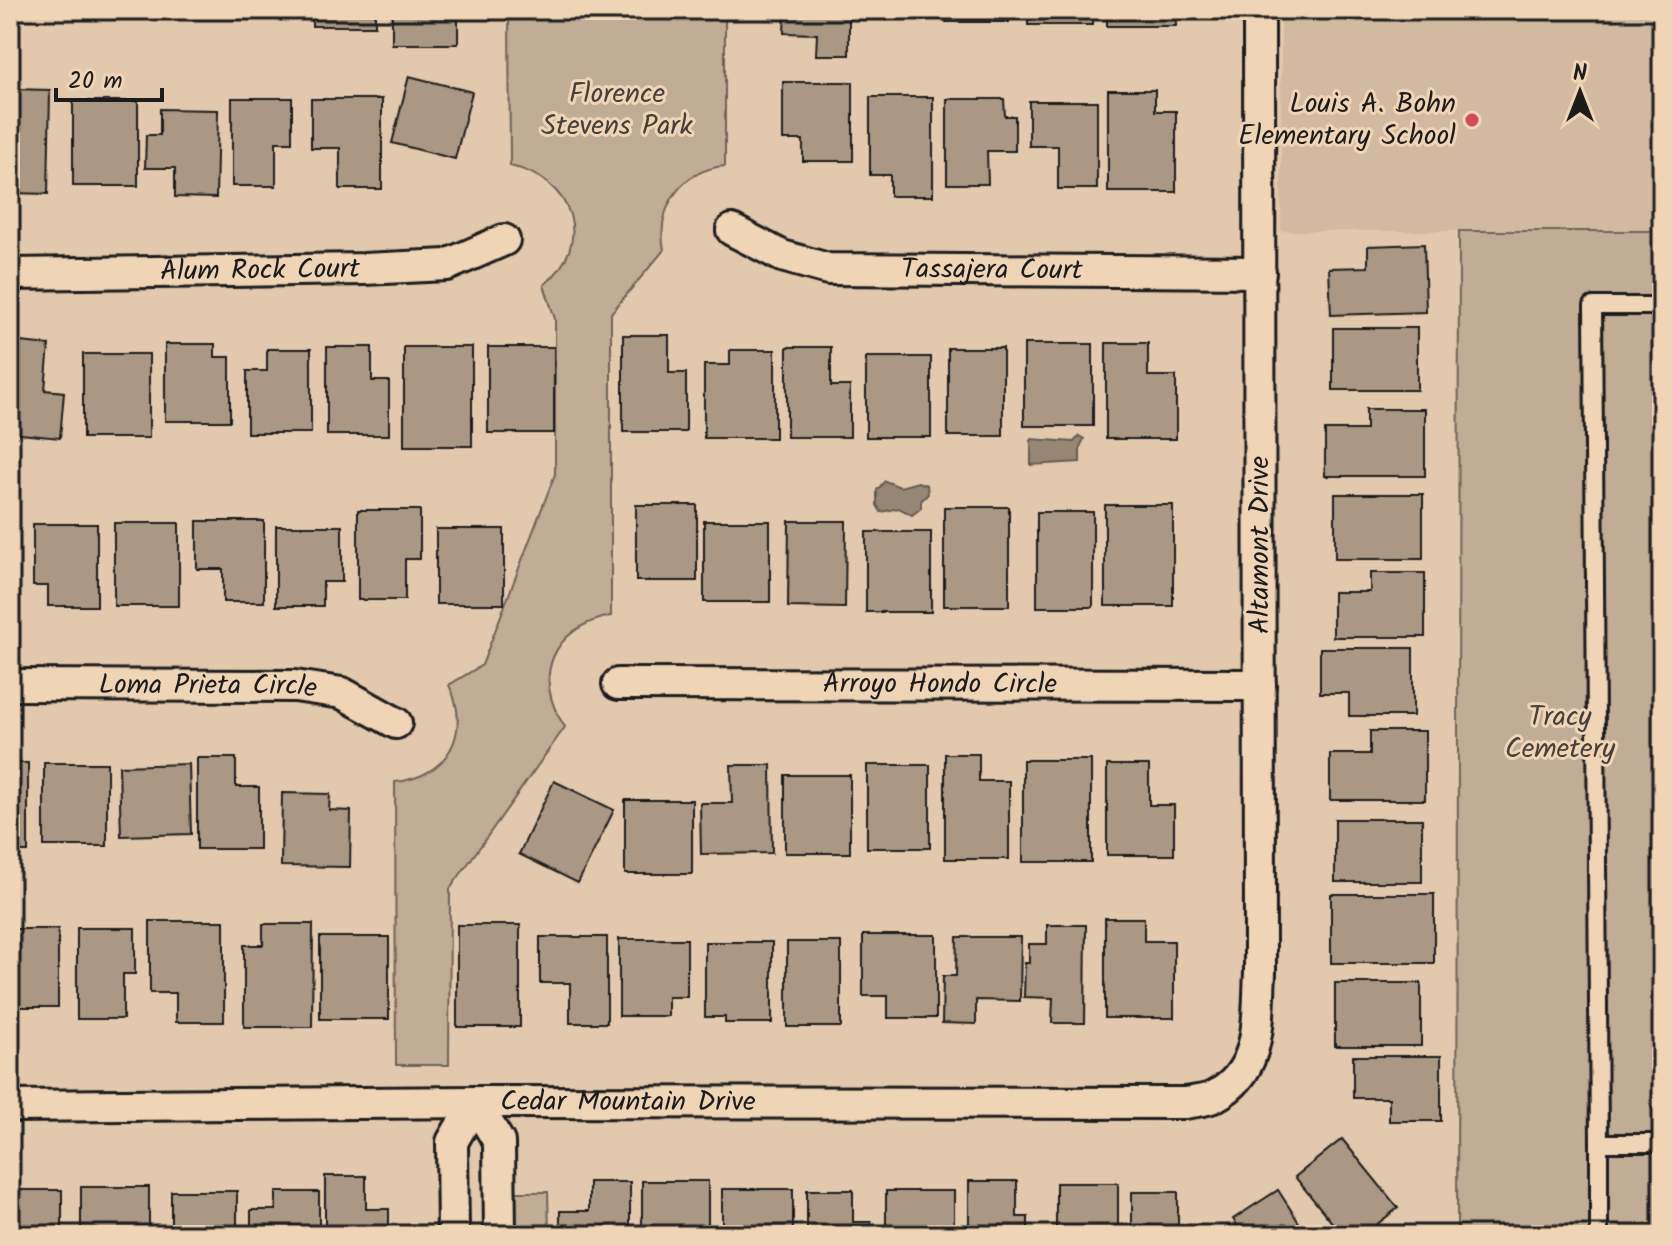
<svg xmlns="http://www.w3.org/2000/svg" width="1672" height="1245" font-family="Kalam,sans-serif">
  <style>
    .built { fill: #d2baa1 }
    .green { fill: #c1ac95; stroke: #6e6458; stroke-width: 2 }
    .water { fill: #968775; stroke: #655c51; stroke-width: 2 }
    .building { fill: #ab9884; stroke: #1c1c1c; stroke-width: 2 }
    .lines { fill: none; stroke-linecap: round; stroke-linejoin: round }
    .service-casing { stroke: #1c1c1c; stroke-width: 22 }
    .minor-casing { stroke: #1c1c1c; stroke-width: 36 }
    .service { stroke: #efd4b6; stroke-width: 16 }
    .minor { stroke: #efd4b6; stroke-width: 30 }
    .poi-dot { fill: #d1495b; stroke: #efd4b6; stroke-width: 3 }
    .labels { text-anchor: middle; dominant-baseline: central; stroke-width: 6; stroke-linejoin: round; paint-order: stroke }
    .park-label { font-size: 28px; fill: #45403a; stroke: #efd4b6 }
    .poi-label { font-size: 28px; fill: #1c1c1c; stroke: #efd4b6; text-anchor: end }
    .street-label { font-size: 28px; fill: #1c1c1c; stroke: #efd4b6 }
  </style>
  <rect width="100%" height="100%" fill="#e2c9ad"/>
  <filter id="ink" filterUnits="userSpaceOnUse"><feTurbulence type="fractalNoise" baseFrequency=".0125" numOctaves="2"/><feDisplacementMap in="SourceGraphic" scale="16" xChannelSelector="R" yChannelSelector="G"/><feConvolveMatrix kernelMatrix="1 2 1 2 8 2 1 2 1" color-interpolation-filters="sRGB"/></filter>
  <g filter="url(#ink)">
    <!-- built -->
    <rect class="built" x="1281" y="10" width="381" height="221"/>
    <!-- green -->
    <g class="green">
      <path d="M509,10H725V166C681,170 656,208 664,250L611,313V616C552,627 531,678 565,727L450,889L449,1065H396L395,782C448,777 472,732 449,685L482,665L555,474V319L544,285C596,242 572,179 510,166Z"/>
      <polygon points="1459,231 1662,231 1662,1235 1457,1235"/>
      <polygon points="514,1192 548,1192 549,1235 514,1235"/>
    </g>
    <!-- water -->
    <g class="water">
      <polygon points="1079,436 1084,439 1080,447 1080,462 1031,465 1031,439 1074,442"/>
      <polygon points="885,481 900,487 918,482 927,485 928,494 921,501 921,508 912,515 899,508 881,512 877,505 877,490"/>
    </g>
    <!-- building -->
    <g class="building">
      <polygon points="26,10 97,10 96,19"/>
      <polygon points="129,10 202,10 202,18 129,17"/>
      <rect x="312" y="10" width="63" height="16"/>
      <rect x="392" y="10" width="66" height="34"/>
      <polygon points="785,10 849,10 849,55 816,55 817,34 784,33"/>
      <polygon points="865,10 935,10 935,14 865,15"/>
      <rect x="946" y="10" width="63" height="12"/>
      <rect x="1028" y="10" width="65" height="15"/>
      <rect x="1107" y="10" width="69" height="16"/>
      <polygon points="409,76 472,92 455,159 392,143"/>
      <polygon points="783,82 853,82 853,161 803,161 803,140 783,140"/>
      <polygon points="10,89 50,90 48,194 10,193"/>
      <polygon points="1108,90 1155,90 1155,111 1176,111 1176,192 1108,192"/>
      <polygon points="870,97 933,97 933,196 890,196 890,175 870,175"/>
      <polygon points="232,98 292,98 292,142 276,142 276,186 232,186"/>
      <polygon points="311,99 382,99 382,189 340,189 340,148 311,148"/>
      <polygon points="947,99 1004,99 1005,116 1015,116 1015,151 987,151 988,184 947,184"/>
      <rect x="73" y="101" width="65" height="85"/>
      <polygon points="1029,101 1097,101 1097,189 1058,189 1058,146 1029,146"/>
      <polygon points="160,109 218,110 216,198 175,197 175,168 145,168 146,135 160,135"/>
      <polygon points="1424,244 1426,312 1331,315 1329,268 1368,267 1368,246"/>
      <rect x="1333" y="328" width="84" height="62"/>
      <polygon points="623,335 669,335 669,373 686,373 686,432 623,432"/>
      <polygon points="10,341 49,345 45,390 64,392 60,438 10,433"/>
      <polygon points="1106,343 1148,343 1148,376 1176,376 1176,439 1106,439"/>
      <polygon points="165,344 215,344 215,357 230,357 230,421 165,421"/>
      <rect x="1024" y="344" width="69" height="82"/>
      <polygon points="327,347 372,347 372,381 389,381 389,435 327,435"/>
      <rect x="404" y="347" width="68" height="99"/>
      <rect x="488" y="347" width="66" height="86"/>
      <polygon points="787,347 831,347 831,386 850,386 850,437 787,437"/>
      <rect x="948" y="348" width="55" height="88"/>
      <polygon points="267,349 311,349 311,433 247,433 247,371 267,371"/>
      <polygon points="730,350 775,350 775,438 704,438 704,365 730,365"/>
      <rect x="83" y="354" width="66" height="84"/>
      <rect x="866" y="357" width="65" height="80"/>
      <polygon points="1366,409 1425,409 1425,476 1325,476 1325,430 1366,430"/>
      <rect x="1335" y="494" width="88" height="65"/>
      <rect x="636" y="505" width="61" height="76"/>
      <rect x="1105" y="505" width="68" height="101"/>
      <rect x="944" y="507" width="65" height="99"/>
      <polygon points="358,510 420,510 420,559 405,559 405,600 358,600"/>
      <rect x="1037" y="512" width="56" height="95"/>
      <polygon points="197,521 264,521 264,602 223,602 223,569 197,569"/>
      <rect x="704" y="521" width="66" height="81"/>
      <polygon points="789,521 846,521 845,608 788,607"/>
      <rect x="114" y="523" width="65" height="83"/>
      <polygon points="33,524 97,524 97,606 48,606 48,586 33,586"/>
      <polygon points="276,526 342,526 342,582 323,582 323,606 276,606"/>
      <rect x="436" y="529" width="68" height="75"/>
      <rect x="866" y="532" width="65" height="80"/>
      <polygon points="1370,573 1425,573 1425,637 1333,637 1333,592 1370,592"/>
      <polygon points="1320,648 1413,648 1413,716 1349,716 1349,693 1320,693"/>
      <polygon points="1370,731 1425,731 1425,800 1330,800 1330,754 1370,754"/>
      <polygon points="945,754 979,754 979,781 1009,781 1009,859 945,859"/>
      <polygon points="197,758 236,758 236,787 259,787 259,849 197,849"/>
      <rect x="1023" y="760" width="68" height="102"/>
      <rect x="10" y="763" width="18" height="89"/>
      <rect x="44" y="763" width="63" height="83"/>
      <polygon points="189,764 191,834 121,836 119,766"/>
      <polygon points="731,765 771,765 772,853 701,854 700,803 732,803"/>
      <rect x="867" y="765" width="63" height="83"/>
      <polygon points="1107,765 1149,765 1149,805 1174,805 1174,855 1107,855"/>
      <rect x="785" y="775" width="65" height="78"/>
      <polygon points="554,781 614,810 578,883 519,854"/>
      <polygon points="282,793 330,794 329,810 351,811 350,867 281,866"/>
      <rect x="625" y="800" width="67" height="74"/>
      <rect x="1335" y="819" width="87" height="63"/>
      <rect x="1331" y="894" width="103" height="69"/>
      <polygon points="1105,918 1144,918 1144,941 1174,941 1174,1018 1105,1018"/>
      <polygon points="150,921 224,921 224,1022 176,1022 176,993 150,993"/>
      <polygon points="263,924 313,924 312,1027 244,1027 244,945 263,945"/>
      <rect x="457" y="925" width="63" height="102"/>
      <polygon points="1047,925 1086,925 1085,1023 1052,1023 1053,998 1024,997 1025,963 1029,963 1029,944 1047,944"/>
      <polygon points="77,928 135,928 135,974 123,974 123,1019 77,1019"/>
      <rect x="10" y="929" width="48" height="78"/>
      <polygon points="863,935 936,935 936,1018 888,1018 888,996 863,996"/>
      <rect x="320" y="937" width="69" height="82"/>
      <polygon points="540,937 607,937 607,1023 570,1023 570,983 540,983"/>
      <polygon points="957,937 1021,937 1020,1001 976,1000 976,1024 942,1023 943,976 956,976"/>
      <polygon points="619,939 687,939 687,997 668,997 668,1016 619,1016"/>
      <polygon points="705,942 772,942 772,1023 725,1023 725,1017 705,1017"/>
      <rect x="787" y="942" width="54" height="85"/>
      <rect x="1335" y="983" width="86" height="63"/>
      <polygon points="1353,1056 1441,1056 1441,1121 1389,1121 1389,1098 1353,1098"/>
      <polygon points="1342,1139 1398,1208 1363,1235 1342,1235 1295,1177"/>
      <polygon points="325,1176 366,1176 366,1209 389,1209 389,1235 325,1235"/>
      <rect x="642" y="1181" width="66" height="54"/>
      <polygon points="969,1181 1017,1181 1017,1217 1028,1217 1028,1235 969,1235"/>
      <polygon points="589,1182 630,1182 630,1235 560,1235 560,1211 589,1211"/>
      <rect x="1056" y="1183" width="62" height="52"/>
      <rect x="81" y="1187" width="68" height="48"/>
      <rect x="722" y="1189" width="71" height="46"/>
      <rect x="10" y="1190" width="52" height="45"/>
      <polygon points="807,1190 853,1190 853,1222 871,1222 871,1235 807,1235"/>
      <polygon points="1278,1190 1307,1235 1243,1235 1233,1219"/>
      <rect x="171" y="1191" width="66" height="44"/>
      <rect x="886" y="1191" width="68" height="44"/>
      <polygon points="276,1192 319,1192 319,1235 251,1235 251,1210 276,1210"/>
      <polygon points="1132,1192 1178,1192 1178,1234 1190,1235 1132,1235"/>
    </g>
    <g class="lines">
      <!-- service casing -->
      <g class="service-casing">
        <g id="service">
          <polyline points="1662,306 1593,306 1599,1143 1662,1143"/>
          <polyline points="1599,1143 1599,1235"/>
        </g>
      </g>
      <!-- minor casing -->
      <g class="minor-casing">
        <g id="minor">
          <path id="s1" d="M732,230L782,256L828,269L1260,272"/>
          <path id="s2" d="M10,274L364,269L447,265L504,240"/>
          <path id="s3" d="M618,684L1260,685"/>
          <path id="s4" d="M10,685L295,686L342,693L396,723"/>
          <path id="s5" d="M10,1106L475,1102L1185,1103C1194,1101 1207,1101 1215,1096C1263,1070 1257,1020 1260,973L1259,10"/>
          <polyline points="453,1235 452,1142 475,1102 499,1142 500,1235"/>
        </g>
      </g>
      <!-- service -->
      <use href="#service" class="service"/>
      <!-- minor -->
      <use href="#minor" class="minor"/>
    </g>
  </g>
  <!-- markers -->
  <circle class="poi-dot" cx="1472" cy="120" r="8"/>
  <g class="labels">
    <!-- park labels -->
    <g class="park-label">
      <text x="617" y="94">Florence<tspan x="617" dy="32">Stevens Park</tspan></text>
      <text x="1560" y="717">Tracy<tspan x="1560" dy="32">Cemetery</tspan></text>
    </g>
    <!-- poi labels -->
    <g class="poi-label">
      <text x="1456" y="104">Louis A. Bohn<tspan x="1456" dy="32">Elementary School</tspan></text>
    </g>
    <!-- street labels -->
    <g class="street-label">
      <text stroke="none"><textPath href="#s2" startOffset="250">Alum Rock Court</textPath></text>
      <text stroke="none"><textPath href="#s1" startOffset="268">Tassajera Court</textPath></text>
      <text transform="translate(1260 545) rotate(-90)">Altamont Drive</text>
      <text stroke="none"><textPath href="#s3" startOffset="322">Arroyo Hondo Circle</textPath></text>
      <text stroke="none"><textPath href="#s4" startOffset="198">Loma Prieta Circle</textPath></text>
      <text stroke="none"><textPath href="#s5" startOffset="618">Cedar Mountain Drive</textPath></text>
    </g>
  </g>
  <!-- margin -->
  <rect width="1672" height="1245" fill="none" stroke="#efd4b6" stroke-width="40"/>
  <rect x="20" y="20" width="1632" height="1205" fill="none" stroke="#1c1c1c" stroke-width="3" filter="url(#ink)"/>
  <!-- north arrow -->
  <g transform="translate(1580 92)" stroke="#efd4b6" stroke-width="6" paint-order="stroke">
  <path d="M0-6L14 30L0 20L-14 30Z" fill="#1c1c1c"/>
  <text y="-12" font-size="22" font-weight="bold" text-anchor="middle" fill="#1c1c1c">N</text>
  </g>
  <!-- scale -->
  <path d="M56 88v12h106v-12" fill="none" stroke="#1c1c1c" stroke-width="4"/>
  <text x="68" y="88" font-size="24" fill="#1c1c1c" stroke="#efd4b6" stroke-width="6" paint-order="stroke">20 m</text>
</svg>
